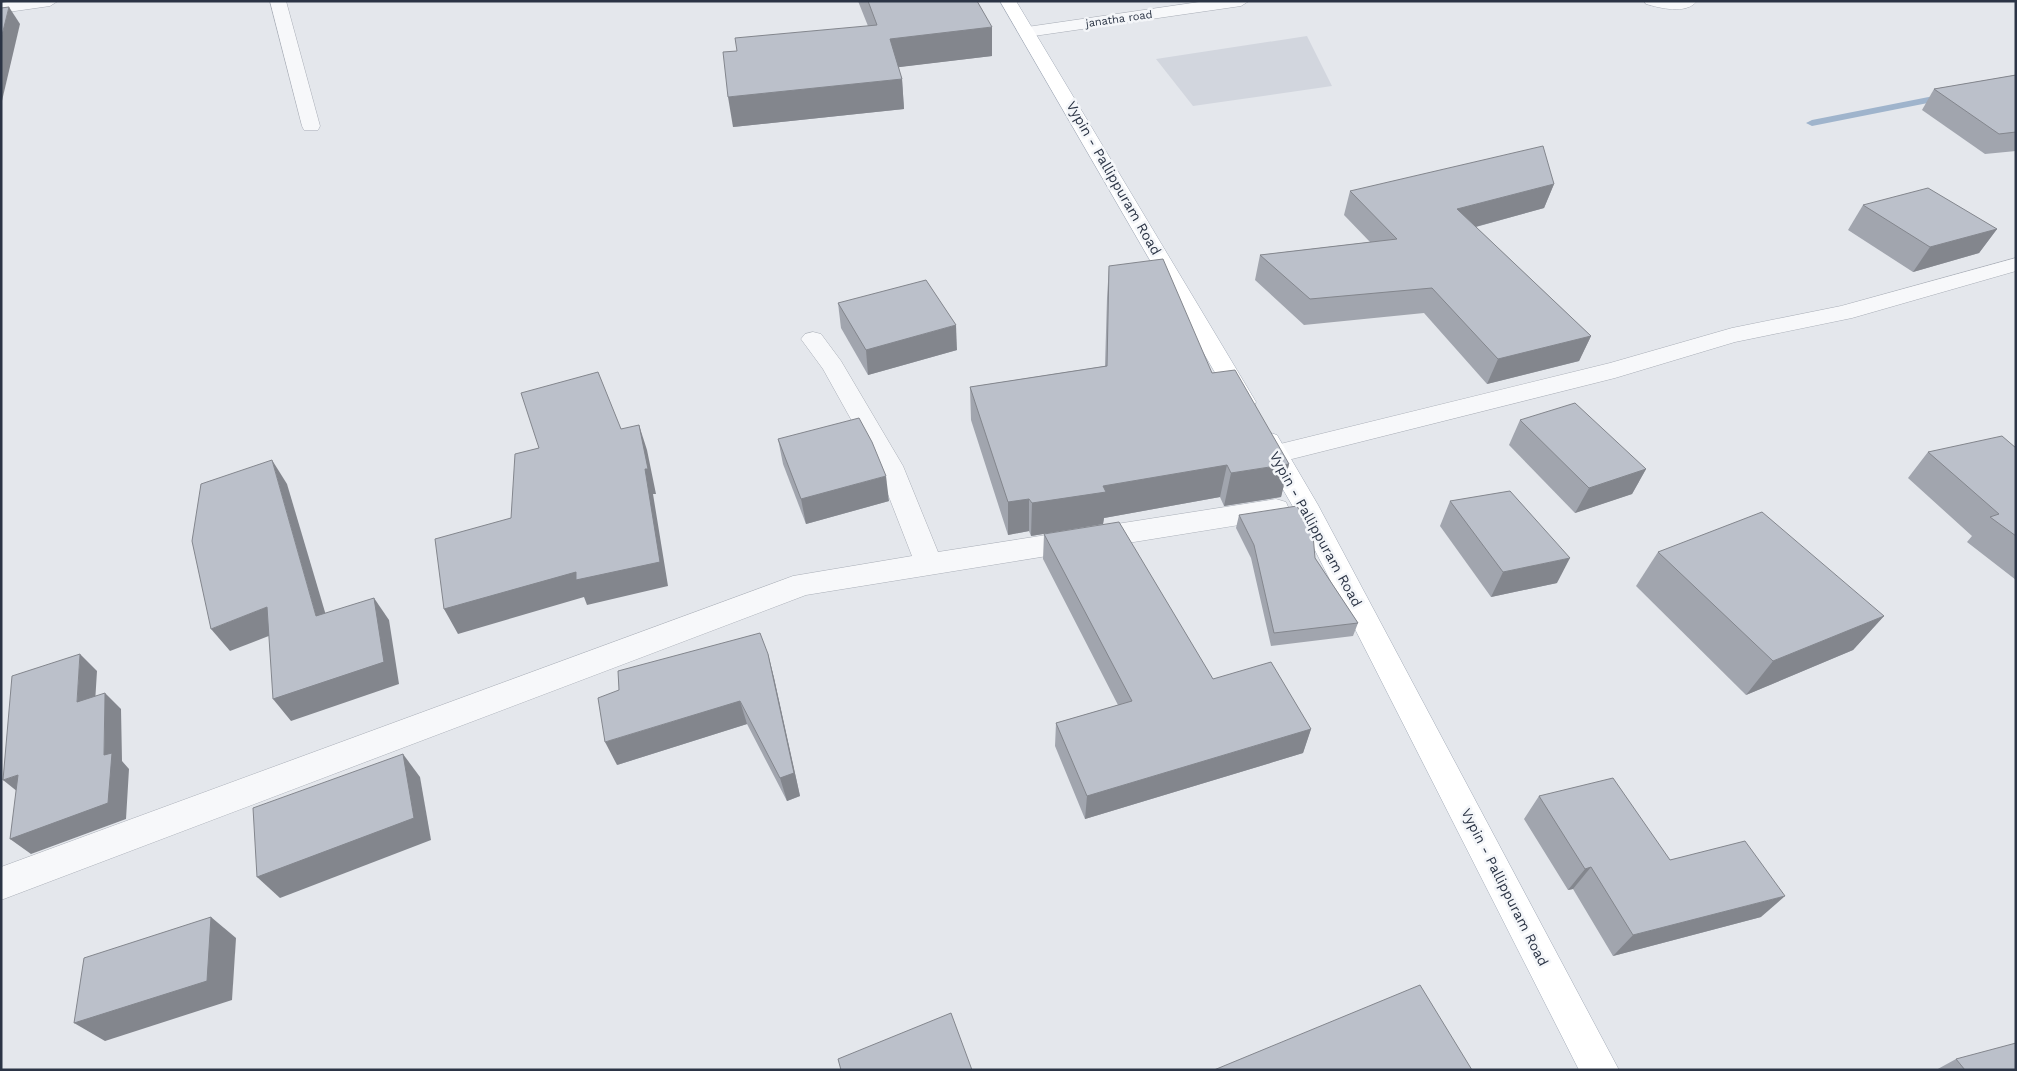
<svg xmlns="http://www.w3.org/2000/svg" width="2017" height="1071" font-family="'Work Sans',sans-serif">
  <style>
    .built { fill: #d2d6de }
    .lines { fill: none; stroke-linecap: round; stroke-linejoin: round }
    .stream { fill: #9fb4cc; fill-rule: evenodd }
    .street-casing { stroke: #a9aeb7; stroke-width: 1 }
    .primary-casing { stroke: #a3abb8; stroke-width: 1 }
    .street { fill: #f7f8fa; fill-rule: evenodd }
    .primary { fill: #fff; fill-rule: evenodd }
    .wall { fill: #a1a5ae }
    .shaded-wall { fill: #83868d }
    .building { fill: #bbc0ca; stroke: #83868d }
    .labels { text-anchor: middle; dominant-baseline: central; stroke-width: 5; stroke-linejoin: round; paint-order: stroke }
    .far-street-label { font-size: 11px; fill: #2b3445; stroke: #f4f6f9 }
    .street-label { font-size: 14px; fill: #2b3445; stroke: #f4f6f9 }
  </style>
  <rect width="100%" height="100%" fill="#e4e7ec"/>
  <!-- built -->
  <polygon class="built" points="1307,36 1332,86 1193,106 1156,59"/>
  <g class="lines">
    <!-- stream -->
    <polygon class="stream" points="1949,93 1954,96 1953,98 1812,126 1806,123 1812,120"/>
    <!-- street casing -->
    <g class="street-casing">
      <g id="street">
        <polygon points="14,1 58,1 50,6 1,13 1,3"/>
        <polygon points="270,1 286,1 320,126 318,130 304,130 302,126"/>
        <polygon points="1206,1 1249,1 1241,6 1027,37 1021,36 1019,32 1021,28 1027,27"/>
        <path d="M1644,1H1697C1686,15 1660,8 1646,4Z"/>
        <polygon points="2016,258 2016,271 1852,318 1735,342 1615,378 1276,463 1267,460 1263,454 1267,448 1276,445 1610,363 1732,328 1841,306"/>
        <polygon points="813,332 821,334 841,361 903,466 938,552 1276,499 1286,502 1289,509 1286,516 1276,519 806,595 1,900 1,867 793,576 912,556 877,466 823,369 801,339 805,334"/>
      </g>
    </g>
    <!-- primary casing -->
    <g class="primary-casing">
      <g id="primary">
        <polygon points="1000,1 1016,1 1256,402 1253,408 1244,410 1235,408 1232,402"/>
        <polygon points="1268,432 1277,435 1318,505 1619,1070 1579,1070 1292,505 1255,441 1259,435"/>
      </g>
    </g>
    <!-- street -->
    <use href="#street" class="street"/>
    <!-- primary -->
    <use href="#primary" class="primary"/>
  </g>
  <!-- wall -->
  <g class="wall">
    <polygon points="858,1 977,1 992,56 898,67 902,79 904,109 733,127 737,51 868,26"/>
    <polygon points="2016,75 2016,151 1985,154 1922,110 1934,89"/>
    <polygon points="1554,184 1544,208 1476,227 1591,336 1579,361 1487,384 1424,313 1304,325 1255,280 1260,255 1370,242 1344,215 1350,191"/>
    <polygon points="1863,205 1997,229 1979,253 1913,272 1848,230"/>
    <polygon points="1109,266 1212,373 1289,464 1281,497 1224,506 1220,497 1104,518 1103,524 1031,536 1029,531 1008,535 971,420 970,387 1105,366 1107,298"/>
    <polygon points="838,303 957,350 868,375 841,328"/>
    <polygon points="1520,420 1646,469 1632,494 1575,513 1509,445"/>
    <polygon points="778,439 889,501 806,524 783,464"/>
    <polygon points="2016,448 2016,580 1967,542 1972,536 1908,478 1928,452"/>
    <polygon points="1450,501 1557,583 1491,597 1440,526"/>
    <polygon points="1239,515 1315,558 1358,623 1353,636 1271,646 1251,558 1236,528"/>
    <polygon points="1044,534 1213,679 1311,729 1303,753 1085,819 1055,746 1056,723 1118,705 1043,559"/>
    <polygon points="1658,552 1884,616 1853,650 1746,695 1636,586"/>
    <polygon points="768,654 774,678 800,796 787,801 747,724 617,765"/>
    <polygon points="1539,796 1670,860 1761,917 1613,956 1573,889 1568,890 1524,819"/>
    <polygon points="1956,1059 2016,1070 1936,1070"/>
  </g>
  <!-- shaded-wall -->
  <g class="shaded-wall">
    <polygon points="9,7 20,24 1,105 1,39"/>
    <polygon points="992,27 992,56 892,68 890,39"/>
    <polygon points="902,79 904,109 733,127 728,97"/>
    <polygon points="1554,184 1544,208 1449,234 1457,209"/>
    <polygon points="1997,229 1979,253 1913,272 1930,247"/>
    <polygon points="956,325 957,350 868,375 866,350"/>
    <polygon points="1591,336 1579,361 1487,384 1498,359"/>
    <polygon points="639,425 647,450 656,494 653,494 668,586 587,605 584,597 458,634 444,609"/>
    <polygon points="272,460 287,484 333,639 316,616"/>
    <polygon points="1289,464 1281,497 1224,506 1231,473"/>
    <polygon points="1227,465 1220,497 1104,518 1103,524 1031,536 1032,503 1103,486"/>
    <polygon points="1646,469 1632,494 1575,513 1589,488"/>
    <polygon points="886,476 889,501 806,524 801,499"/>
    <polygon points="1029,499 1029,531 1008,535 1008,502"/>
    <polygon points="1570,558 1557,583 1491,597 1503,572"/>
    <polygon points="374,598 389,620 399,684 291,721 273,699"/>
    <polygon points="267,607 284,630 230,651 211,629"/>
    <polygon points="1884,616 1853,650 1746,695 1773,661"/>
    <polygon points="80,654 97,671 94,719 77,702"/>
    <polygon points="768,654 774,678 800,796 787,801 780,778"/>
    <polygon points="105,693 121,709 122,761 129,769 126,819 31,854 10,839 104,755"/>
    <polygon points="740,701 747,724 617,765 605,742"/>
    <polygon points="1311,729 1303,753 1085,819 1087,796"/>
    <polygon points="403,754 420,777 431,840 280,898 257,877"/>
    <polygon points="18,775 23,796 3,780"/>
    <polygon points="1591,867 1573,889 1568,890 1585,869"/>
    <polygon points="1785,896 1761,917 1613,956 1633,935"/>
    <polygon points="211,917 236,938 232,1000 105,1041 74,1023"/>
  </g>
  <!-- building -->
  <g class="building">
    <polygon points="868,1 977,1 992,27 890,39 902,79 728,97 723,52 737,51 735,38 877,25"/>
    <polygon points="9,7 1,39 1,8"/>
    <polygon points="2016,75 2016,132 1999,134 1934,89"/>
    <polygon points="1543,146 1554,184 1457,209 1591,336 1498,359 1432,288 1310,299 1260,255 1397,239 1350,191"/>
    <polygon points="1928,188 1997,229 1930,247 1863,205"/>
    <polygon points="1163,259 1212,373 1235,370 1289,464 1231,473 1227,465 1103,486 1106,492 1032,503 1029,499 1008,502 970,387 1107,366 1109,266"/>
    <polygon points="926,280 956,325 866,350 838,303"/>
    <polygon points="598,372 621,429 639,425 648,469 645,469 660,562 576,580 576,572 444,609 435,539 511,518 515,454 539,448 521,393"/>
    <polygon points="1575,403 1646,469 1589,488 1520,420"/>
    <polygon points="859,418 872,442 886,476 801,499 778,439"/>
    <polygon points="2002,436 2016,448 2016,536 1990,517 1999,514 1928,452"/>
    <polygon points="272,460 316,616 374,598 384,662 273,699 267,607 211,629 192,541 201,484"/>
    <polygon points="1510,491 1570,558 1503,572 1450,501"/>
    <polygon points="1297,506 1313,535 1315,558 1358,623 1274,633 1254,545 1239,515"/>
    <polygon points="1762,512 1884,616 1773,661 1658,552"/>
    <polygon points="1119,522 1213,679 1271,662 1311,729 1087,796 1056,723 1132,701 1044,534"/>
    <polygon points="760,633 768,654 794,773 780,778 740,701 605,742 598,698 619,690 618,671"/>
    <polygon points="80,654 77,702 105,693 104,755 112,753 108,803 10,839 18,775 3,780 12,676"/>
    <polygon points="403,754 414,818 257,877 253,808"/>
    <polygon points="1613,778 1670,860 1745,841 1785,896 1633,935 1591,867 1585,869 1539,796"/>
    <polygon points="211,917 207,981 74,1023 84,958"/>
    <polygon points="1420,985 1472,1070 1214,1070"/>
    <polygon points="951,1013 972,1070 841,1070 838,1059"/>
    <polygon points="2016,1043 2016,1070 1965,1070 1956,1059"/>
  </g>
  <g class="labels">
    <!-- far-street labels -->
    <g class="far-street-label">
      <text transform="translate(1119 19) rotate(-8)">janatha road</text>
    </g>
    <!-- street labels -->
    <g class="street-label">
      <text transform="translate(1114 178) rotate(60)">Vypin - Pallippuram Road</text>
      <text transform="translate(1316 529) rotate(61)">Vypin - Pallippuram Road</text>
      <text transform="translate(1505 887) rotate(63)">Vypin - Pallippuram Road</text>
    </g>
  </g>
  <!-- border -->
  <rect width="2017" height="1071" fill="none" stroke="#2b3445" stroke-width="5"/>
</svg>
